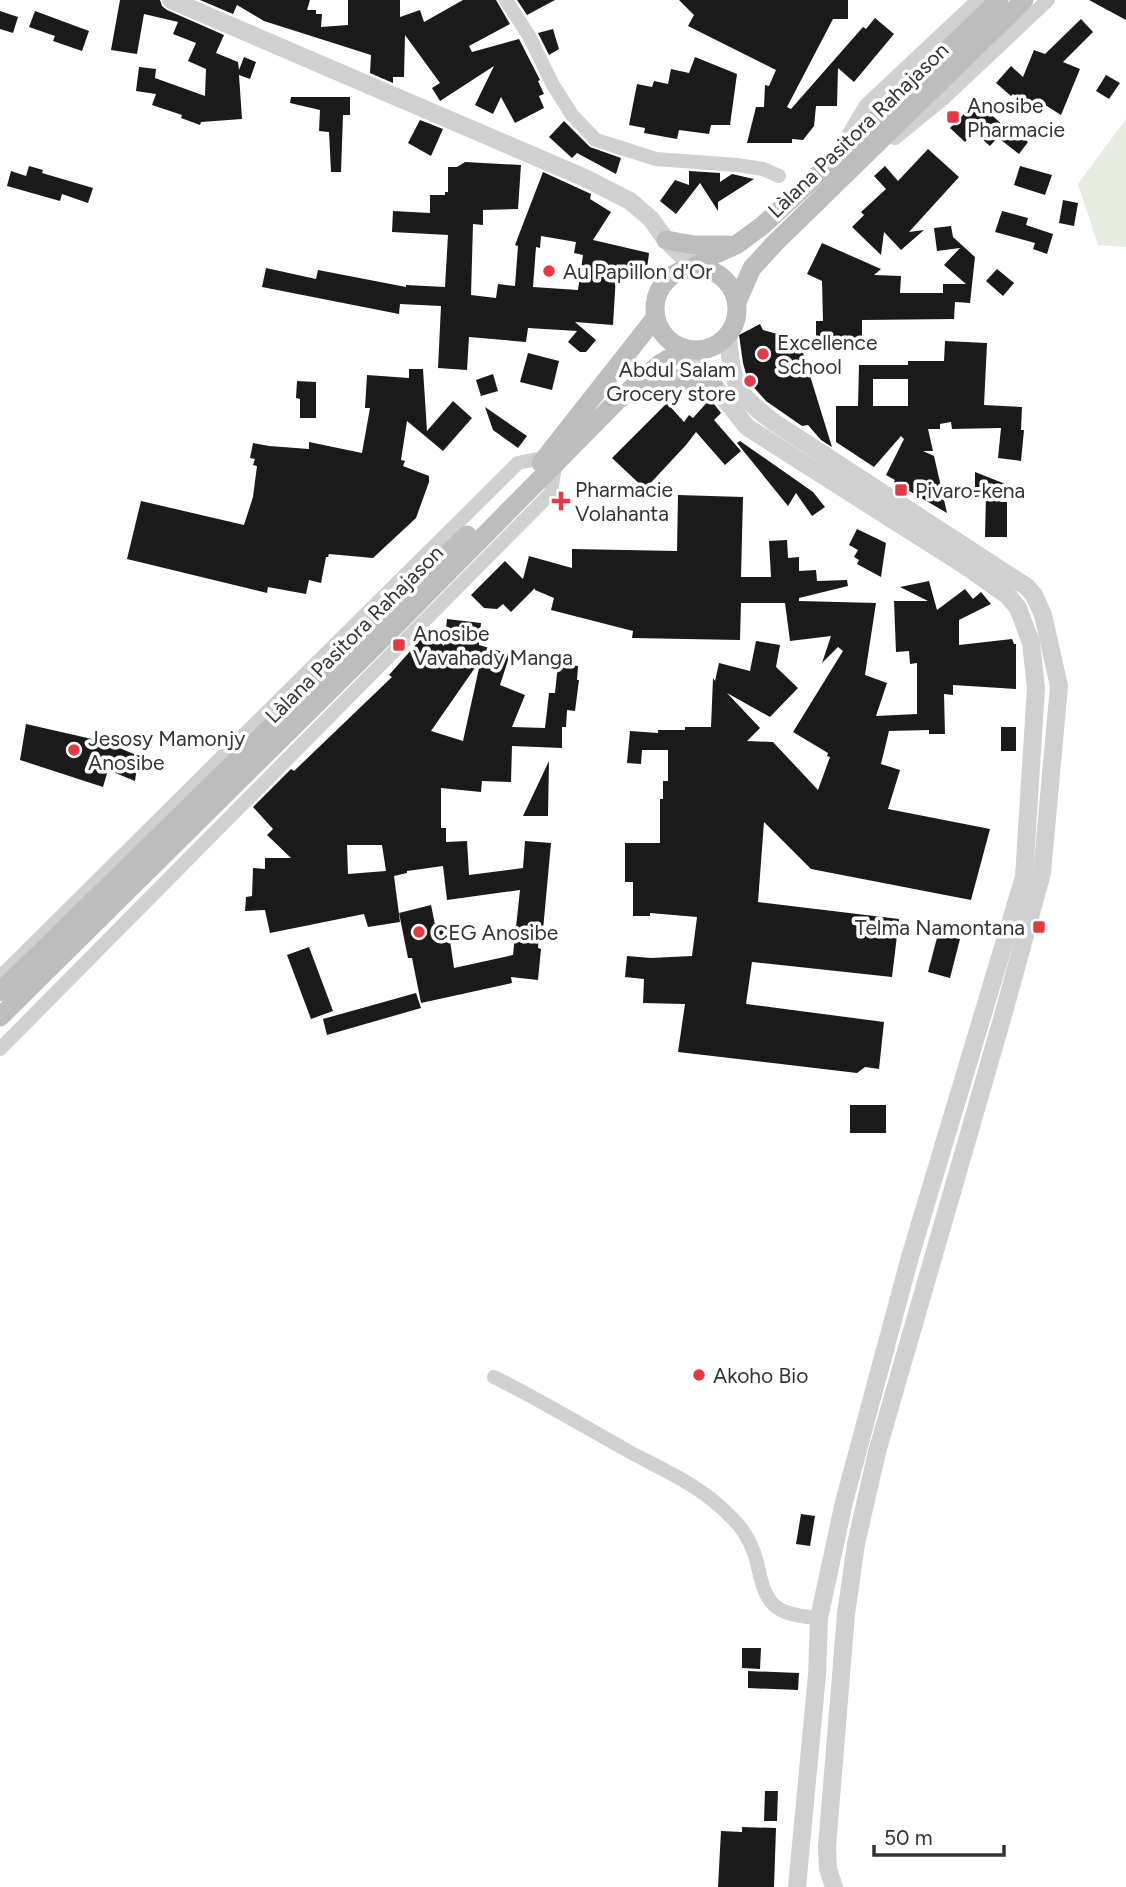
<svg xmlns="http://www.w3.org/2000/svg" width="1126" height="1887" font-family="Figtree,sans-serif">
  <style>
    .green { fill: #e6ecdf }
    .building { fill: #1a1a1a; fill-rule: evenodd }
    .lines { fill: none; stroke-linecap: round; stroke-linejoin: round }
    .minor { stroke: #d0d0d0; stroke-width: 14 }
    .tertiary { stroke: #d0d0d0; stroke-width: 18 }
    .secondary { stroke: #bdbdbd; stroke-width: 19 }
    .poi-dot { fill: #e63946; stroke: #fff; stroke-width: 2.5 }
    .labels { text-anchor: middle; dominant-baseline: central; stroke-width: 7; stroke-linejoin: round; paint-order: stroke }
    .poi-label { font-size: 21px; fill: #333; stroke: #fff; text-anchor: start }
    .street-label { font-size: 21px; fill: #333; stroke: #fff }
  </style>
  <rect width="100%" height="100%" fill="#fff"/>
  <!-- green -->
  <polygon class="green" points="1126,119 1126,247 1098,245 1078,184"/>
  <!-- building -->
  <g class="building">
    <polygon points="120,0 160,0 162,6 167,10 224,35 216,53 238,62 239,70 244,57 256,62 250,79 239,75 242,119 201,122 200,125 181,118 182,115 152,105 156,94 136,91 139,67 156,69 155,78 205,96 206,69 188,61 196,43 173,34 178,22 144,14 137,54 111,50"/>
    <polygon points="200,0 310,0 307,10 316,10 316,14 322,14 321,27 348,25 348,0 400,0 400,17 420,10 424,22 463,0 496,0 510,24 469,46 472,52 519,39 540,80 538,81 544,94 539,96 544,108 515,123 501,97 493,114 475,105 494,66 440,101 432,88 440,83 405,35 404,77 393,77 393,83 370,73 371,55 264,21 237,5 233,14"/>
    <polygon points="517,0 555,0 527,15"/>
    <polygon points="679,0 848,0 848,19 833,19 787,107 791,109 863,27 866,29 875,18 894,34 854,82 838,68 837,106 816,106 814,126 803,140 792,139 792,143 747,143 756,107 764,107 765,85 769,86 776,70 688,26 694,15"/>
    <polygon points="1089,0 1126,0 1126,20"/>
    <polygon points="0,11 18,17 13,33 0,29"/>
    <polygon points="35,11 89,31 82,51 53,41 55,36 29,27"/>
    <polygon points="1081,19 1093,32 1063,62 1080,69 1061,115 1042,103 1035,112 1013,94 1011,96 996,83 1011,66 1023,77 1034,50 1045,54"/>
    <polygon points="553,29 559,49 549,55 538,33"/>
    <polygon points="695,57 737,74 730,125 711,125 709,134 679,130 677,139 644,133 645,128 629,125 637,84 652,87 654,81 668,84 671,69 689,73"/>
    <polygon points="1106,75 1120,83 1109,99 1096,91"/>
    <polygon points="291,97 350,97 350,115 343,115 341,172 331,172 329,132 319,131 320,110 290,103"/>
    <polygon points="974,99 1006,128 990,146 974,132 965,142 950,128 967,111 965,109"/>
    <polygon points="420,120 443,129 431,156 408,143"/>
    <polygon points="564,121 590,147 621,158 616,174 577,153 572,158 549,137"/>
    <polygon points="1011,128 1028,142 1019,154 1001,140"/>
    <polygon points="928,149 959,177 909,232 924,230 901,250 884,232 881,255 852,227 864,215 861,212 886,189 874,176 885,166 898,181"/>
    <path d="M465,162L521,165L518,209L483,210V225L473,224L471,295L496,298L498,284L515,286L518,246L515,245L543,172L591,194L590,199L611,212L593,240L649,253L647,269L634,278L616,275L613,325L575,322L596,340L586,352H580L568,342L577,331L528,328L526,342L469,337L467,370L438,368L441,306L400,304L399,314L262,287L266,268L316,279L318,270L406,287V285L445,287L448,235L392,232L393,211L430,213V195H445V192H448V167H457ZM541,236L576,242L574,253L583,255L578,290L533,287L536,247L540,248Z"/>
    <polygon points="29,166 43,170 42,173 93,188 88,203 62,194 60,201 7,186 11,171 26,176"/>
    <polygon points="1020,166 1052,175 1045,195 1014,185"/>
    <polygon points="689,171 720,173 720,182 732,174 754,179 718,202 718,211 700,183 676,214 660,201 675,180 689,185"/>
    <polygon points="1063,200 1078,203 1074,226 1059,223"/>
    <polygon points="1002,211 1028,218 1026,225 1053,234 1047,254 1033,249 1035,243 995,232"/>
    <polygon points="951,226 953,237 975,257 970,303 955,302 954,319 862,320 862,339 847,339 847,343 816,343 816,321 823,321 822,281 807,274 822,243 881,269 874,275 901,276 900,293 943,293 943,284 966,284 944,265 960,248 937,251 934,228"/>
    <polygon points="997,269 1014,283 1003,296 986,281"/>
    <polygon points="760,324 763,330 799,340 832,447 821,440 808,425 802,426 766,401 748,381 743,363 739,335"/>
    <path d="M945,341L987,343L984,405L1022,407L1021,430H1024L1021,461L998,458L1001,428L952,429L951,422L940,424V429H928L933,451H923L934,456L947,513L894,482L895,480L886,475L904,439L901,436L874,467L836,442V406H858L859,365H908V361H944ZM873,379H908V406H873Z"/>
    <polygon points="528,353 559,361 552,390 520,382"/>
    <polygon points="409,369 423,369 427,431 453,401 472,418 443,451 407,421 401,460 405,461 403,466 429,476 429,482 416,518 373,558 329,554 328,557 326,557 321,583 309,580 306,594 268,587 267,593 127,559 141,501 244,525 253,497 257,466 253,465 255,459 250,458 253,443 269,446 309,449 309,442 362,453 370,408 365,408 367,375 409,378"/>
    <polygon points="493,374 498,391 481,396 476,380"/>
    <polygon points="297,381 316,382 316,418 300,418 300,399 296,398"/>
    <polygon points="710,399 721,413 714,420 741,451 725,465 696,432 686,445 645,489 612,458 667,403 684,422 689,415 693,418"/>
    <polygon points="485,407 527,436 518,448 493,430"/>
    <polygon points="740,441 813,492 825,507 812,516 796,493 788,506 737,443"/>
    <polygon points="975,472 1008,485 1000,502 1007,502 1007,537 985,537 986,495 975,497"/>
    <polygon points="678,495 743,497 741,577 771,577 769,541 787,540 788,558 799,557 799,571 816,570 817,581 847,580 848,586 799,598 799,601 876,603 865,675 887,683 876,716 917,714 917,663 910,664 909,651 896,652 894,601 928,601 900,587 929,581 937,610 965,589 973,599 981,592 991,604 959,620 959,645 1012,639 1014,644 1016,644 1016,689 953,685 953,695 944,694 945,734 929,734 929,730 889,731 881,764 900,770 888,809 990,829 971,900 811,869 764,822 758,902 899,919 892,977 752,962 746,1004 884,1022 879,1069 865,1067 857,1073 678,1052 685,1004 643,1003 644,979 625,977 627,956 651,958 692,956 697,917 650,913 650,916 633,916 633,882 625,882 625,843 660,843 660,799 663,799 663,781 668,781 668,750 642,750 641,764 627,763 630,731 658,733 658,730 685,730 685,727 711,727 713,678 715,681 719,663 750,671 756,641 780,645 776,667 798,688 770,717 727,693 760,728 747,741 773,742 818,790 830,757 827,756 828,753 793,732 843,651 838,647 822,663 831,636 790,641 785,603 741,603 740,640 632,638 633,631 551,610 554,598 535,590 535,588 511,612 503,604 497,609 484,608 471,595 505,561 523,579 529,556 572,568 572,549 677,551"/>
    <polygon points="857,529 886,543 881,577 857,564 859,560 854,557 858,550 849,545"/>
    <path d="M447,619L481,623L479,645L510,654L500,685L525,695L512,727L545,728L549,693H555L558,664L578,666L577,680H579L575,711L567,710L566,727H562V748L512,746L511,782L482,781L481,792L441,788V828H446V842L467,841L469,875L523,868L525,841L551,843L543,930H539L538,948L541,949L538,980L511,977L512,983L421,1003L412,958H408L399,913L431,905L436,929L448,927L454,968L513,955L520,890L447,900L443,866L407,871V873L394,876L400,922L368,927L364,914L270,933L265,910L245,911L246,897L252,896L253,868L265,869V858H291L267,835L273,829L253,807L291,769L294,771L392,677L389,675L428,631L444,646ZM481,659L463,741L431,731ZM347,845H382L386,871L348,874Z"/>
    <polygon points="26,724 105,742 146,759 137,767 135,781 108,770 103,787 20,760"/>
    <rect x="1001" y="727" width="15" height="24"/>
    <polygon points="549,761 548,816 523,816"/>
    <polygon points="938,934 960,939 950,978 928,972"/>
    <polygon points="309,947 333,1011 311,1019 287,955"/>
    <polygon points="416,993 421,1008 327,1035 323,1019"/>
    <rect x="850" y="1105" width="36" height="28"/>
    <polygon points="801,1514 815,1516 810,1546 796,1544"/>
    <polygon points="742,1648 761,1648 760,1669 742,1668"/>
    <polygon points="748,1671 799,1673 798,1690 748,1688"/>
    <polygon points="765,1791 778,1791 777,1821 764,1821"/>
    <polygon points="742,1827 776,1828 774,1887 718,1887 721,1831 742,1832"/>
  </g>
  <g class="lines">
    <!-- minor -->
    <g class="minor">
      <polyline points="506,0 529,36 553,85 572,115 596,140 656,159 737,165 763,169 779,176"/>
      <polyline points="895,138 944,98 1048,0"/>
      <polyline points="841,147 866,105 978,0"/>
      <polyline points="0,977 518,463 547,457"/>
      <polyline points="0,1049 551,493 555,466"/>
      <path d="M494,1377C540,1400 585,1427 630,1452C665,1471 701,1486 729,1515C739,1524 748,1537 753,1550C760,1567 760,1592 774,1605C784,1615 805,1617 819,1618"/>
    </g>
    <!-- tertiary -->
    <g class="tertiary">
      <polyline points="171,0 585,178 630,201 651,219 666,240 694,267"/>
      <path d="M728,335C732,384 735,393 775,423L1027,587L1034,595L1043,615L1059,686L1042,873L1004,1012L877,1452L856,1544L846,1614L827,1847L828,1869L834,1887"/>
      <polyline points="693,351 698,365 747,427 967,567 1008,596 1018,608 1031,643 1036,688 1024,877 910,1257 844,1502 819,1618 817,1675 797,1887"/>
    </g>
    <!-- secondary -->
    <g class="secondary">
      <polyline points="666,240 694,245 728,245"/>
      <polyline points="694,267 709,257 736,245 762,226 831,163 999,0"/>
      <circle cx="696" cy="309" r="41"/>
      <polyline points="737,302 752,268 775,243 1024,0"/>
      <path d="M639,388C664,374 688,378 714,387"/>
      <polyline points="541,463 655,318"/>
      <polyline points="0,992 467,535"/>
      <polyline points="0,1017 386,635 617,401 661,363 686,349"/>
    </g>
  </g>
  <!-- markers -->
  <g class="poi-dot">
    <rect x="946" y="110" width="14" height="14" rx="3.5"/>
    <circle cx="549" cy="271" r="7"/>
    <circle cx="763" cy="354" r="7"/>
    <circle cx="750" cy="381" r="7"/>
    <rect x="894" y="483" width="14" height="14" rx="3.5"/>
    <path d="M557.5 490.5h7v7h7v7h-7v7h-7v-7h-7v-7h7z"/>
    <rect x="392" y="638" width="14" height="14" rx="3.5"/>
    <circle cx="74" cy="750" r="7"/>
    <rect x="1032" y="920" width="14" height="14" rx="3.5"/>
    <circle cx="419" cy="932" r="7"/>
    <circle cx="699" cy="1375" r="7"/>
  </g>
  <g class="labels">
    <!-- poi labels -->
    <g class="poi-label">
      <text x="967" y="105">Anosibe<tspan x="967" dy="24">Pharmacie</tspan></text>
      <text x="563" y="271">Au Papillon d'Or</text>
      <text x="777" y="342">Excellence<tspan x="777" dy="24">School</tspan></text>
      <text x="736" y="369" text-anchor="end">Abdul Salam<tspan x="736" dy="24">Grocery store</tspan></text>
      <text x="575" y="489">Pharmacie<tspan x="575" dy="24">Volahanta</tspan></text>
      <text x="915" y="490">Pivaro-kena</text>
      <text x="413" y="633">Anosibe<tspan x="413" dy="24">Vavahady Manga</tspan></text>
      <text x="88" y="738">Jesosy Mamonjy<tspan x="88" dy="24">Anosibe</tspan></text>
      <text x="1025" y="927" text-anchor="end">Telma Namontana</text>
      <text x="433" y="932">CEG Anosibe</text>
      <text x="713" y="1375">Akoho Bio</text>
    </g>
    <!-- street labels -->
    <g class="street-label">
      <text transform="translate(858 130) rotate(-44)">Làlana Pasitora Rahajason</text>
      <text transform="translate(354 634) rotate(-45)">Làlana Pasitora Rahajason</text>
    </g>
  </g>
  <!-- scale -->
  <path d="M874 1845v10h130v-10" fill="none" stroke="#333333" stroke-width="3.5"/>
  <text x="884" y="1845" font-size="21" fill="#333333" stroke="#ffffff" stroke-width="5" paint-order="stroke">50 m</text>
</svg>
